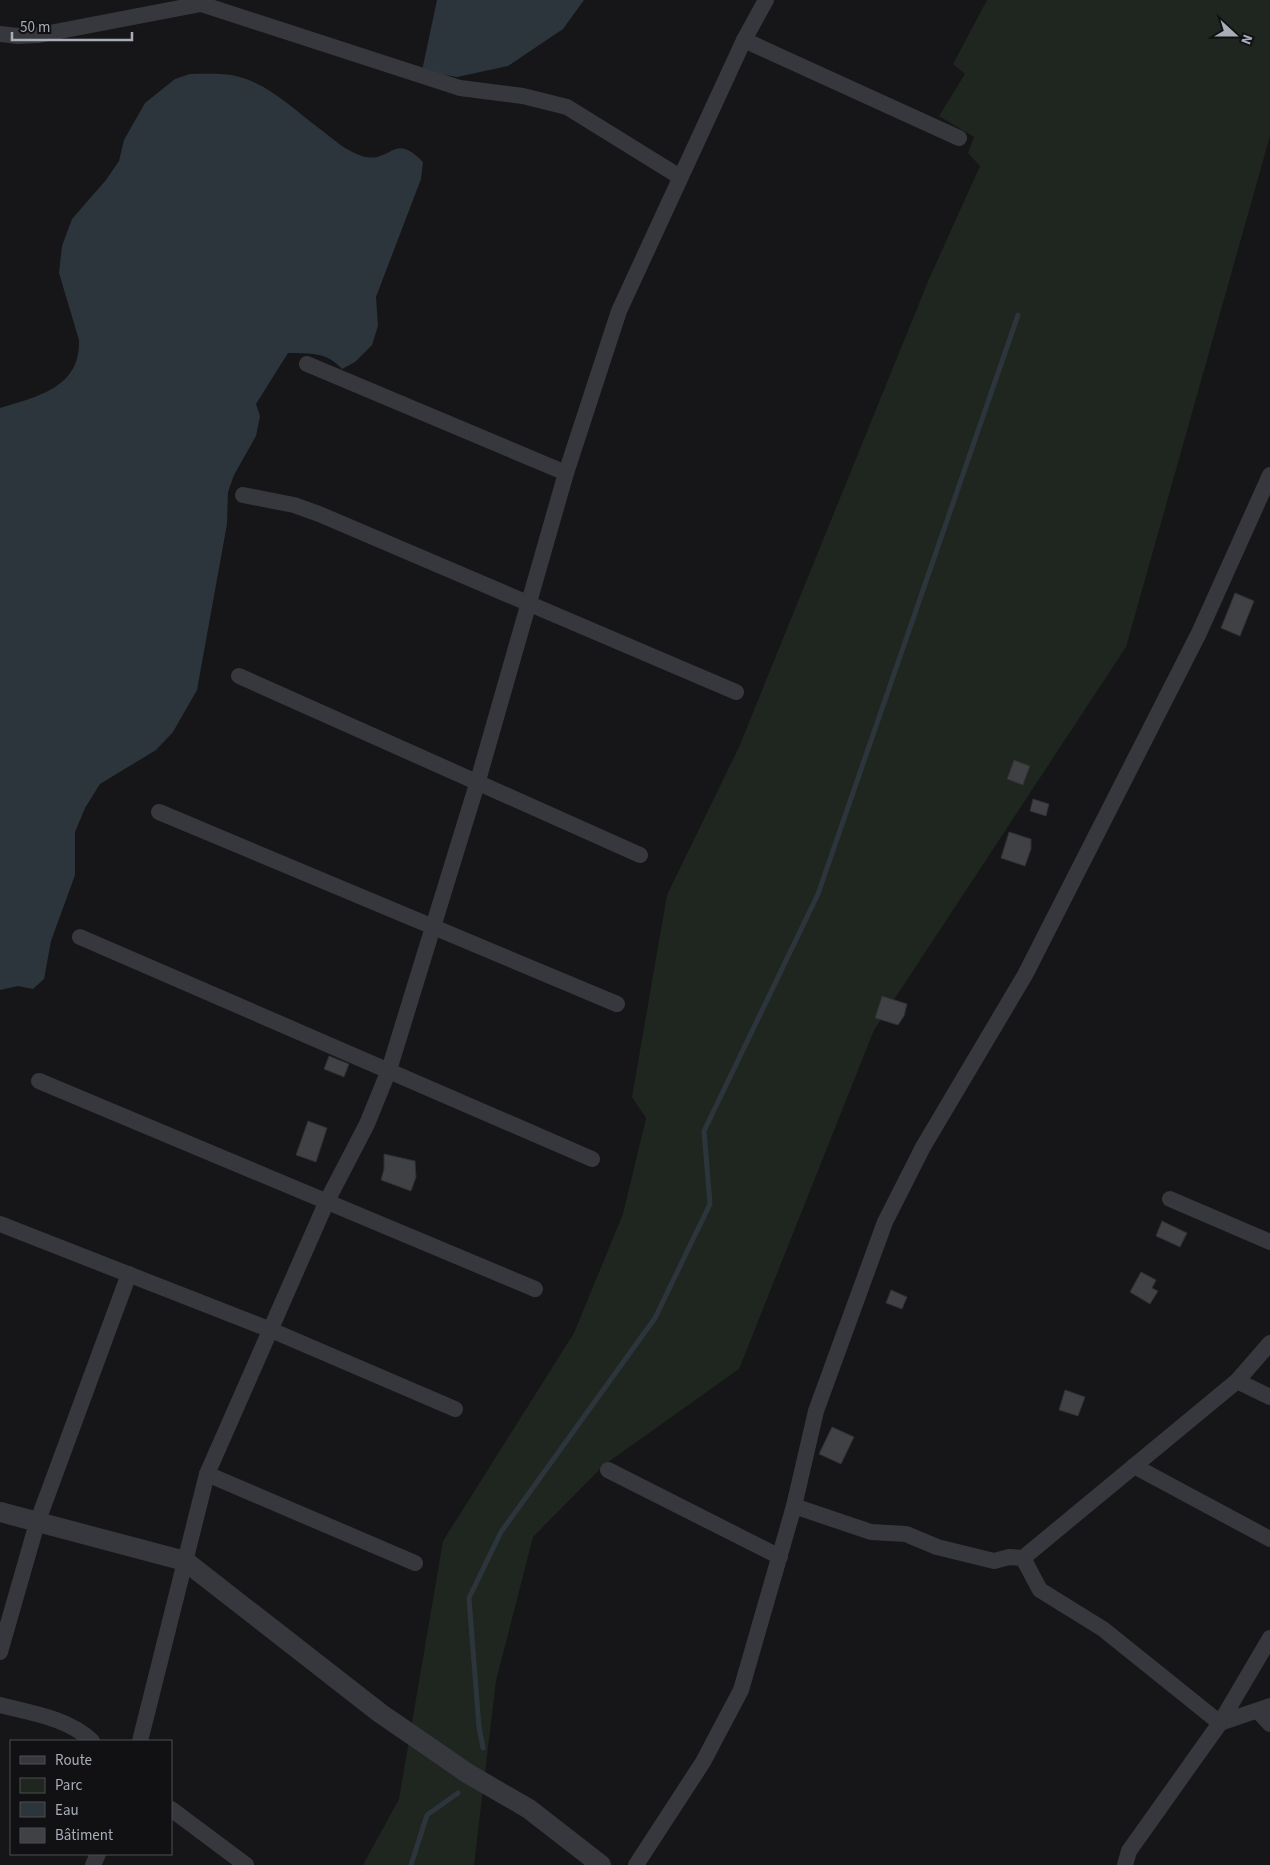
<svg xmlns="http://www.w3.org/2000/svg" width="1270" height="1865" font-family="'Source Sans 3',sans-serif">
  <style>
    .green { fill: #1e261f }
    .water { fill: #2c353c }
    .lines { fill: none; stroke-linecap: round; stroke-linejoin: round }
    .stream { stroke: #2c353c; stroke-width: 5 }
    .building { fill: #404145; stroke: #303034 }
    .minor { stroke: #37383d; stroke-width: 16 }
    .tertiary { stroke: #37383d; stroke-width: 20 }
  </style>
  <rect width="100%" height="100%" fill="#161618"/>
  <!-- green -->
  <polygon class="green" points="987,0 1270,0 1270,136 1126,647 874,1030 739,1369 604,1465 533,1537 496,1681 474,1865 363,1865 399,1799 443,1541 574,1333 623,1214 646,1118 632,1097 667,895 739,747 929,279 980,166 968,153 974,137 939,116 965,74 953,64"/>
  <!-- water -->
  <g class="water">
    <polygon points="437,0 584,0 563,29 508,66 457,77 422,71"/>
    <path d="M190,74C205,74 222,73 236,76C269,84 294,110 320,129C333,139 346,151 362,156C392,165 392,130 423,162L421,179L376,297L378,326L372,345L355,362L342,369C326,351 310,354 288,353L256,404L260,416L256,436L234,475L228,492L227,524L197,690L173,732L156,750L100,784L85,808L75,832V875L51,941L44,979L33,989L18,986L0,990V408C36,397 81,388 79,340L59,273L62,246L72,219L106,180L119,161L124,140L145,103L175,79Z"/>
  </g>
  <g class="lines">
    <!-- stream -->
    <g class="stream">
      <polyline points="483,1748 479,1727 469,1598 501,1532 655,1318 710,1204 704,1131 818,894 1018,315"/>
      <polyline points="411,1865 427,1815 458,1793"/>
    </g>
  </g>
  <!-- building -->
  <g class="building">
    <polygon points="1235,593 1254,601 1240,636 1221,628"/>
    <polygon points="1014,760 1030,766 1023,785 1007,779"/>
    <polygon points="1033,799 1049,804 1046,816 1030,811"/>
    <polygon points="1009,832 1031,839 1031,849 1025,866 1001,858"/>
    <polygon points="882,996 907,1004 904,1016 898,1025 875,1018"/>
    <polygon points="329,1056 349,1064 344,1077 324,1069"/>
    <polygon points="308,1121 327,1128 316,1162 296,1155"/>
    <polygon points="384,1154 415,1161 416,1177 411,1191 381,1180 384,1169"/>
    <polygon points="1162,1221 1187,1233 1180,1247 1156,1236"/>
    <polygon points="1141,1272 1156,1280 1152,1288 1158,1291 1150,1304 1130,1292"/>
    <polygon points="891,1290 907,1297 902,1309 886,1303"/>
    <polygon points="1065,1390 1085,1397 1078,1416 1059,1410"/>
    <polygon points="832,1427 854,1437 841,1464 819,1454"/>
  </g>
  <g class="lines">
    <!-- minor -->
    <g class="minor">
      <polyline points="0,34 18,36 39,35 201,4 460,88 523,96 567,107 680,177"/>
      <polyline points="744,40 959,138"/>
      <polyline points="307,364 566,473"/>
      <polyline points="243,495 294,505 319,514 736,692"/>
      <polyline points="239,676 640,855"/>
      <polyline points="159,812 617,1004"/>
      <polyline points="80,937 592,1159"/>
      <polyline points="39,1081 535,1289"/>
      <polyline points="1170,1199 1270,1242"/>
      <polyline points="0,1224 271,1330 455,1409"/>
      <polyline points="1237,1381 1270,1397"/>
      <polyline points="1134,1466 1270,1539"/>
      <polyline points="608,1470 780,1557"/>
      <polyline points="207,1474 415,1563"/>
      <polyline points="794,1506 871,1532 906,1534 937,1547 994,1561 1009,1557 1023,1558"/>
      <polyline points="1270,1638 1220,1723 1270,1706"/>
      <polyline points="0,1652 37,1523 129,1274"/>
      <path d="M0,1705C31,1713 68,1718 92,1741"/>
      <polyline points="1258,1711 1270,1724"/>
      <polyline points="140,1741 207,1474 327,1201 367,1124 389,1070 477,784 566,473 619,311 744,40 766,0"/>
      <polyline points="171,1809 246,1865"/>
      <polyline points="93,1865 98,1854"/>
      <polyline points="636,1865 703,1762 741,1690 794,1506 816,1411 885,1222 923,1147 1025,975 1199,633 1270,475"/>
      <polyline points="1125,1865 1129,1851 1220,1723 1103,1629 1040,1590 1023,1558 1237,1381 1270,1343"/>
    </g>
    <!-- tertiary -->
    <polyline class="tertiary" points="0,1512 185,1561 380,1713 467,1773 529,1809 601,1865"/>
  </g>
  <!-- legend -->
  <rect x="10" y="1740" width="162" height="115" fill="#111113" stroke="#4d4f55"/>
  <rect x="20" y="1756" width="25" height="8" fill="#37383d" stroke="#4d4f55"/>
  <text x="55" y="1765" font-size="15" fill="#a8adb8">Route</text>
  <rect x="20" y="1778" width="25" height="15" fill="#1e261f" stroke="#4d4f55"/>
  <text x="55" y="1790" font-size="15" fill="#a8adb8">Parc</text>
  <rect x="20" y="1802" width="25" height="15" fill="#2c353c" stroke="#4d4f55"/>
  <text x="55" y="1815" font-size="15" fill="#a8adb8">Eau</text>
  <rect x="20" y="1828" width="25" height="15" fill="#404145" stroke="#4d4f55"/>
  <text x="55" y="1840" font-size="15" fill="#a8adb8">Bâtiment</text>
  <!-- north arrow -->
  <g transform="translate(1235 35) rotate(111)" stroke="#111113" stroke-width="4" paint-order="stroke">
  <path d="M0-4L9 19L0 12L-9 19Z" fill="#a8adb8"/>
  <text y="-8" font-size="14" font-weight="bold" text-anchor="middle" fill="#a8adb8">N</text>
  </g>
  <!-- scale -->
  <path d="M12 32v8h120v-8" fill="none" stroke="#a8adb8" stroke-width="2.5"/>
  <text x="20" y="32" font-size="15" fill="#a8adb8" stroke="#111113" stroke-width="4" paint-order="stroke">50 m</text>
</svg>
